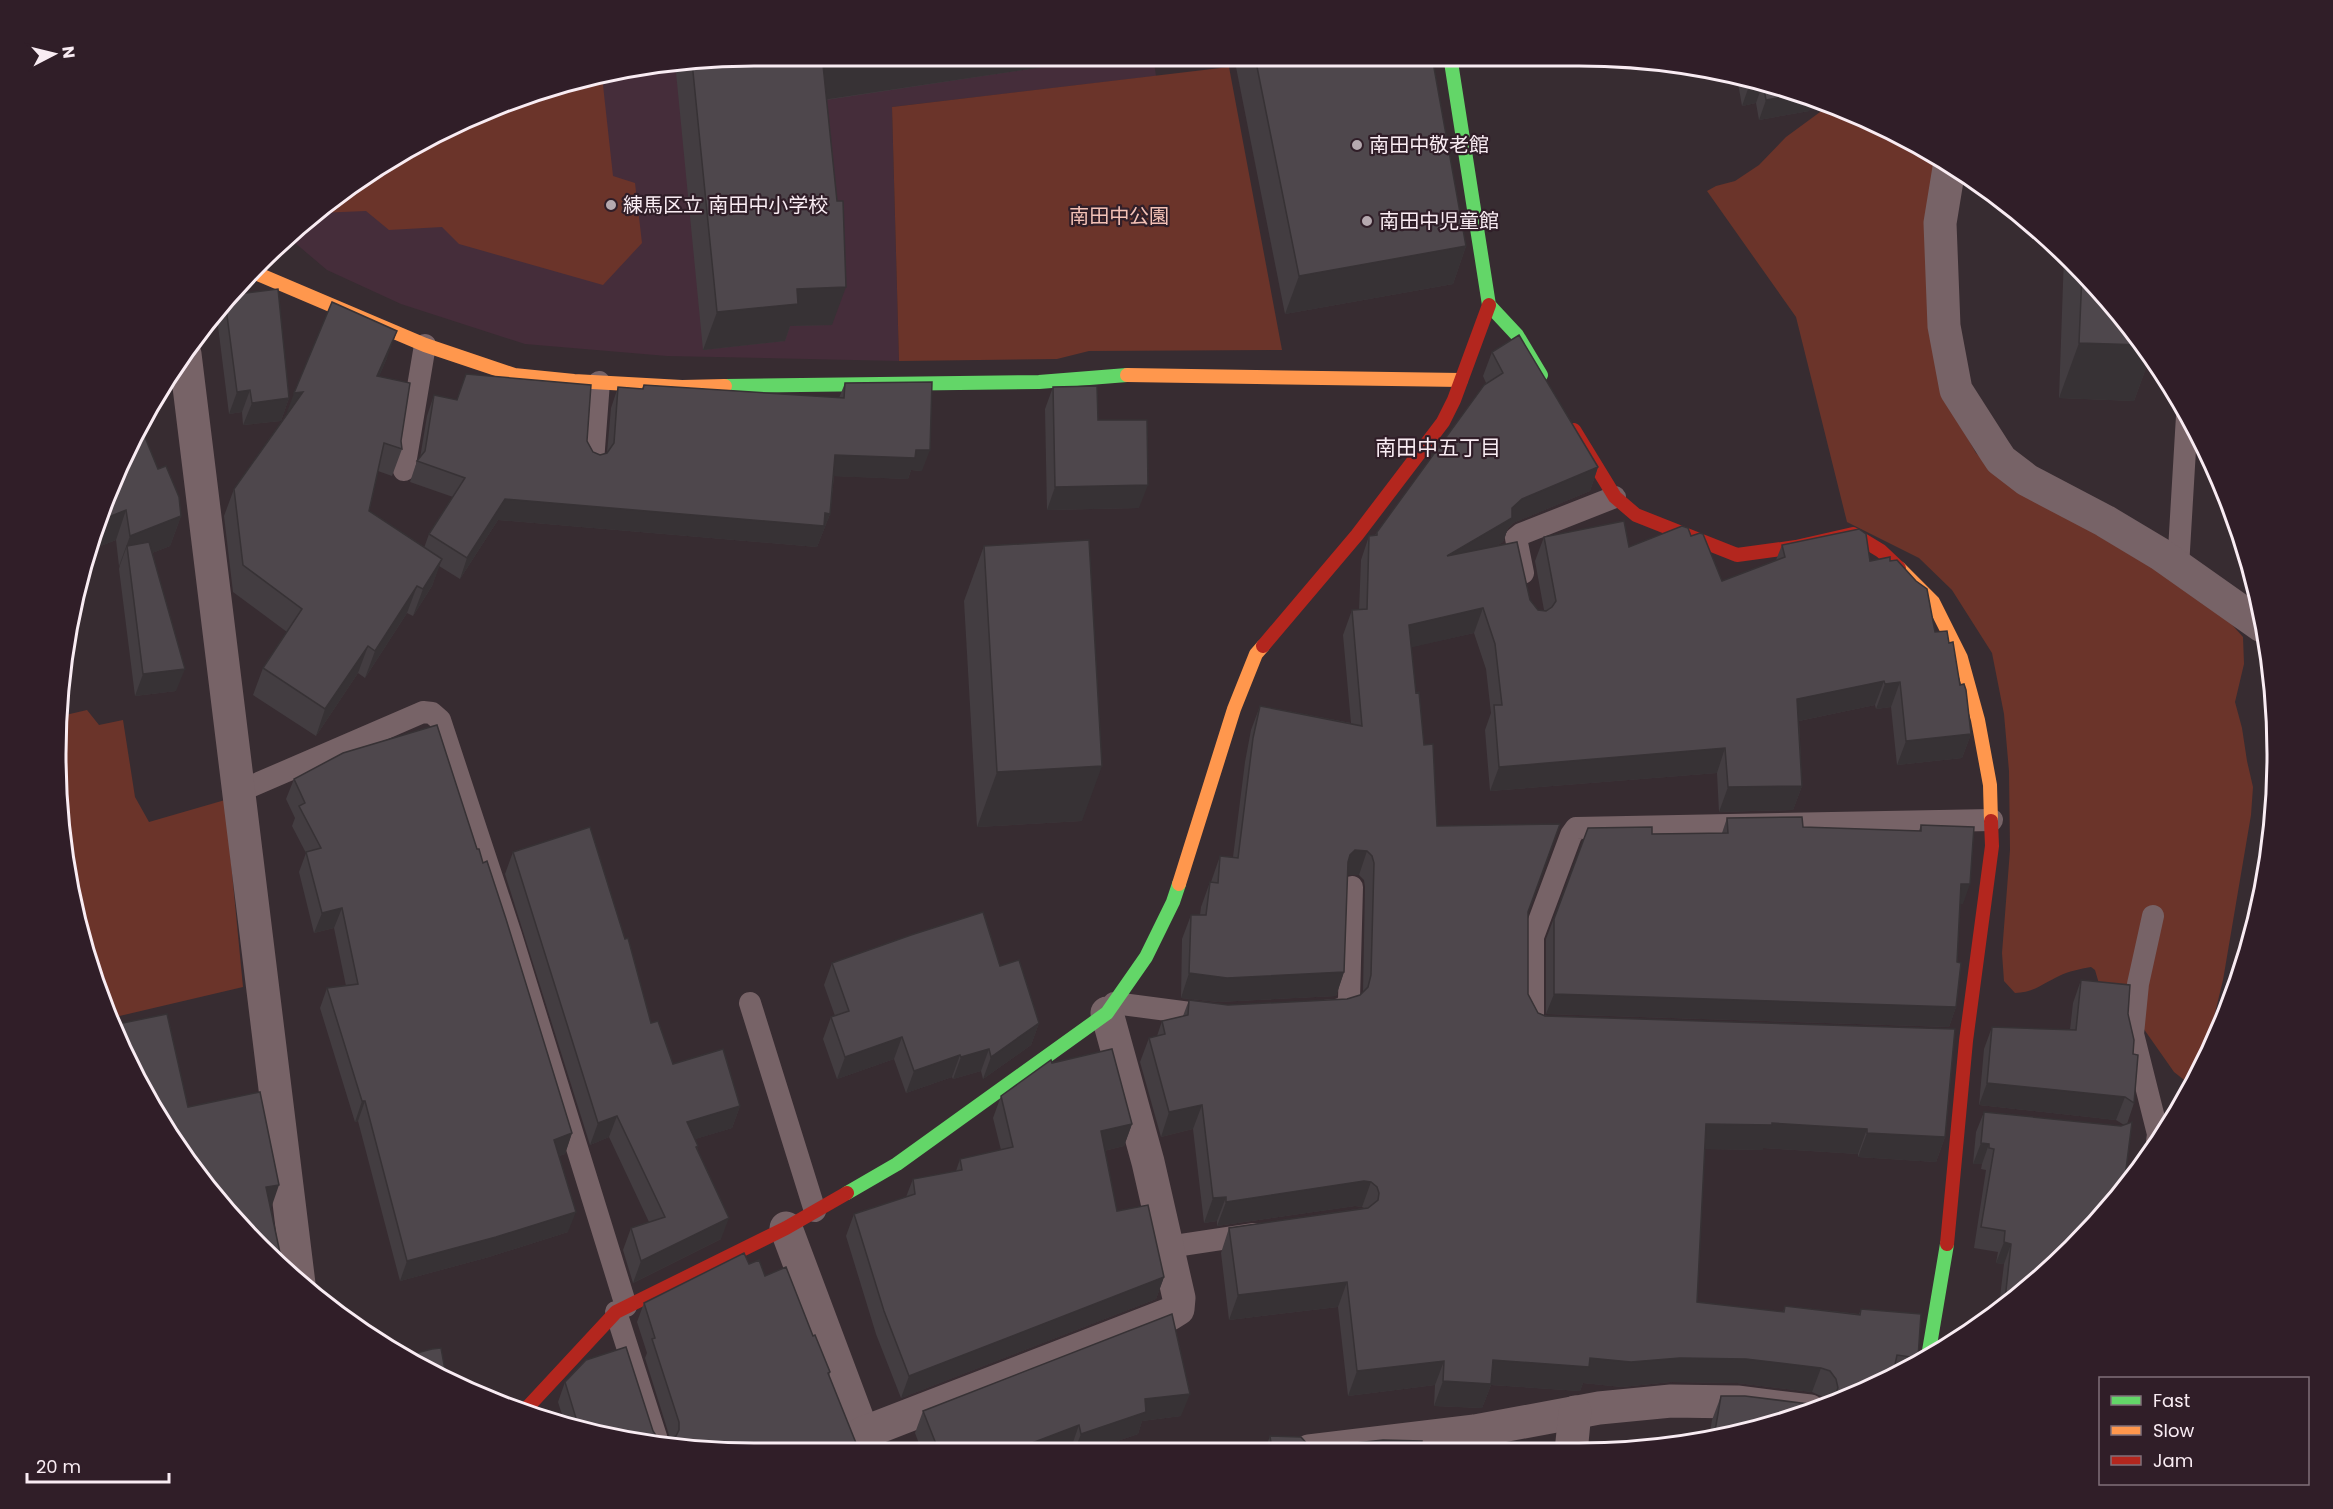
<svg xmlns="http://www.w3.org/2000/svg" width="2333" height="1509" font-family="Poppins,'Noto Sans JP',sans-serif">
  <style>
    .built { fill: #452d3a }
    .green { fill: #6b342a }
    .lines { fill: none; stroke-linecap: round; stroke-linejoin: round }
    .lane { stroke: #776367; stroke-width: 22 }
    .street { stroke: #776367; stroke-width: 33 }
    .fast { stroke: #63d668; stroke-width: 14 }
    .slow { stroke: #ff974d; stroke-width: 14 }
    .jam { stroke: #b3261e; stroke-width: 14 }
    .wall { fill: #433d41 }
    .shaded-wall { fill: #373235 }
    .building { fill: #4e474c; stroke: #373235; stroke-width: 1.5 }
    .poi-dot { fill: #b5a9af; stroke: #301e28; stroke-width: 2 }
    .labels { text-anchor: middle; dominant-baseline: central; stroke-width: 4.5; stroke-linejoin: round; paint-order: stroke }
    .poi-label { font-size: 20px; fill: #f9ecf3; stroke: #301e28; text-anchor: start }
    .park-label { font-size: 20px; fill: #f3c1b6; stroke: #301e28 }
    .neighbourhood-label { font-size: 21px; fill: #f9ecf3; stroke: #301e28 }
    .rim { fill: none; stroke: #f9ecf3; stroke-width: 3 }
  </style>
  <rect width="100%" height="100%" fill="#372c31"/>
  <!-- built -->
  <polygon class="built" points="663,62 1154,62 1156,76 892,107 899,361 667,356 525,344 401,304 327,270 288,237 366,173 530,92"/>
  <!-- green -->
  <g class="green">
    <polygon points="1229,67 1282,350 1089,351 1057,359 899,361 892,107"/>
    <polygon points="602,76 613,176 635,183 642,243 603,285 459,244 442,227 389,230 366,211 318,213 366,173 530,92"/>
    <path d="M1831,104L1887,127L1934,159L1927,275L1949,405L1976,453L2013,487L2121,542L2218,609L2243,637L2244,664L2235,702L2242,728L2247,761L2253,787L2251,815L2223,980L2209,1038L2201,1062L2188,1083L2174,1072L2141,1025L2100,987L2095,970L2091,967C2080,969 2069,971 2059,976C2042,984 2035,992 2015,993L2004,981L2002,953L2010,850L2009,771L2004,714L1992,653L1952,590L1919,558L1847,522L1796,317L1707,191L1716,186L1735,181L1759,165L1786,137Z"/>
    <polygon points="87,710 99,725 123,720 135,797 149,822 225,800 243,987 111,1018 79,936 61,845 57,717"/>
  </g>
  <g class="lines">
    <!-- lane -->
    <g class="lane">
      <polyline points="593,462 599,382"/>
      <polyline points="404,470 425,345"/>
      <polyline points="2178,567 2187,416"/>
      <polyline points="1523,573 1516,538 1521,534 1615,497"/>
      <polyline points="238,792 423,712 432,713 440,720 511,935 626,1306"/>
      <polyline points="2153,916 2138,984 2133,1034 2158,1134 2157,1142"/>
      <polyline points="750,1003 815,1211"/>
      <polyline points="1114,1003 1213,1016"/>
      <polyline points="1324,1011 1337,1010 1346,1007 1349,999 1352,887"/>
      <polyline points="1544,1028 1537,1027 1533,1019 1533,937 1571,835 1576,828 1992,820"/>
      <polyline points="1168,1247 1254,1234"/>
      <polyline points="616,1312 659,1446"/>
    </g>
    <!-- street -->
    <g class="street">
      <polyline points="1949,168 1940,223 1944,326 1956,390 1995,451 2001,460 2027,480 2105,521 2160,554 2262,626"/>
      <polyline points="185,354 299,1284"/>
      <polyline points="786,1228 869,1449"/>
      <polyline points="863,1433 1170,1314 1178,1309 1179,1298 1148,1162 1107,1013"/>
      <polyline points="1309,1451 1475,1431 1599,1408 1671,1401 1737,1402 1810,1411"/>
      <polyline points="1571,1452 1575,1412"/>
    </g>
    <!-- fast -->
    <g class="fast">
      <polyline points="1451,62 1489,305 1517,335 1541,375"/>
      <polyline points="725,386 1039,382 1127,375"/>
      <polyline points="847,1193 897,1164 1107,1013 1146,957 1173,902 1179,884"/>
      <polyline points="1928,1357 1947,1244"/>
    </g>
    <!-- slow -->
    <g class="slow">
      <polyline points="251,271 425,345 514,375 574,381 682,387 725,386"/>
      <polyline points="1127,375 1461,380"/>
      <polyline points="1899,568 1933,602 1961,658 1978,720 1990,785 1991,821"/>
      <polyline points="1179,884 1234,709 1256,654 1263,646"/>
    </g>
    <!-- jam -->
    <g class="jam">
      <polyline points="1574,430 1615,497 1636,515 1737,555 1796,547 1853,534 1881,551 1899,568"/>
      <polyline points="1263,646 1357,535 1443,422 1454,400 1489,305"/>
      <polyline points="1947,1244 1966,1041 1992,846 1991,821"/>
      <polyline points="525,1410 616,1312 786,1228 847,1193"/>
    </g>
  </g>
  <!-- wall -->
  <g class="wall">
    <polygon points="675,62 1076,62 826,100 832,325 790,326 785,341 703,350"/>
    <polygon points="1235,62 1433,62 1466,246 1453,284 1285,314"/>
    <polygon points="1737,77 1803,92 1814,97 1809,111 1759,120 1756,103 1742,106"/>
    <polygon points="2064,255 2133,329 2150,357 2134,401 2059,398"/>
    <polygon points="230,295 289,398 281,421 243,425 242,412 229,414 217,318 222,304"/>
    <polygon points="1492,352 1598,467 1590,491 1513,523 1508,528 1503,542 1496,546 1530,600 1538,610 1544,610 1535,561 1544,537 1629,547 1691,536 1722,581 1776,560 1782,545 1870,561 1890,561 1935,632 1949,643 1960,685 1971,734 1962,758 1897,765 1891,707 1876,709 1875,705 1799,721 1802,786 1793,810 1719,812 1717,773 1490,791 1485,730 1491,713 1486,669 1474,633 1411,647 1416,693 1437,826 1528,912 1528,994 1538,1013 1945,1137 1936,1162 1858,1157 1858,1154 1763,1148 1763,1150 1704,1149 1697,1302 1783,1312 1785,1306 1859,1314 1861,1309 1918,1358 1915,1364 1888,1381 1759,1430 1709,1438 1712,1420 1721,1396 1817,1405 1827,1403 1821,1396 1812,1392 1737,1383 1671,1382 1622,1387 1583,1383 1580,1391 1491,1385 1482,1408 1434,1406 1435,1385 1348,1396 1338,1307 1229,1320 1221,1253 1229,1228 1364,1208 1362,1207 1355,1206 1217,1226 1217,1221 1204,1223 1193,1129 1161,1137 1140,1062 1149,1038 1157,1036 1162,1021 1183,1016 1189,1000 1228,1005 1347,999 1360,995 1363,992 1365,887 1364,880 1359,875 1347,875 1344,972 1336,996 1218,1002 1181,998 1182,939 1191,915 1200,915 1201,907 1210,882 1211,882 1220,856 1233,857 1245,762 1251,730 1260,706 1351,723 1343,635 1352,610 1359,610 1361,560 1369,536 1375,535 1377,532 1486,383 1483,376"/>
    <polygon points="387,358 379,376 401,441 402,449 392,476 378,471 369,511 424,548 429,534 453,497 410,482 417,461 420,458 427,416 434,395 587,441 593,452 600,455 607,453 611,408 618,387 642,389 644,385 839,398 845,383 922,471 911,470 908,479 834,476 830,514 817,547 498,520 460,579 439,566 432,586 413,616 407,613 365,678 358,673 316,736 253,695 263,668 287,632 233,592 224,516 234,489"/>
    <polygon points="1053,387 1098,420 1139,508 1047,510 1045,409"/>
    <polygon points="158,469 181,516 170,546 152,553 176,691 135,696 119,569 120,565 119,566 116,540 88,551"/>
    <polygon points="984,546 1082,821 977,827 964,601"/>
    <polygon points="294,779 477,849 483,863 572,1133 565,1154 559,1156 568,1232 489,1257 400,1281 358,1121 355,1122 320,1008 327,988 346,986 334,928 314,933 299,872 306,853 292,826 295,818 286,799"/>
    <polygon points="1727,818 1803,827 1919,831 1921,825 1963,904 1960,904 1957,962 1956,1007 1949,1027 1546,1014 1546,939 1588,828 1652,834 1722,833"/>
    <polygon points="513,852 651,1023 673,1064 740,1106 732,1128 695,1139 721,1239 633,1283 623,1250 631,1228 649,1222 609,1137 590,1145 505,874"/>
    <polygon points="832,963 1000,966 1039,1023 1031,1045 983,1079 981,1071 953,1079 952,1077 906,1093 894,1059 837,1079 823,1039 831,1017 835,1016 824,985"/>
    <polygon points="2081,980 2128,1014 2133,1054 2134,1103 2127,1124 2004,1309 1998,1313 2004,1264 1996,1263 1998,1252 1974,1248 1986,1170 1981,1169 1982,1164 1973,1164 1976,1132 1984,1112 2121,1126 2124,1125 2116,1120 1979,1105 1984,1049 1992,1027 2070,1030 2073,1003"/>
    <polygon points="1052,1063 1132,1124 1124,1146 1104,1151 1117,1211 1164,1277 1156,1299 901,1398 876,1334 846,1236 854,1214 906,1197 913,1179 956,1171 960,1159 1001,1150 993,1118 1001,1096"/>
    <polygon points="749,1264 765,1276 813,1336 830,1372 829,1376 664,1448 564,1421 558,1402 565,1382 653,1431 657,1437 664,1440 670,1438 645,1358 647,1353 637,1322 644,1303"/>
    <polygon points="923,1411 1181,1416 1142,1421 1138,1434 1091,1450 1071,1449 1071,1448 1066,1449 921,1449 915,1433"/>
    <polygon points="1270,1436 1319,1447 1421,1451 1265,1450"/>
  </g>
  <!-- shaded-wall -->
  <g class="shaded-wall">
    <polygon points="842,62 1076,62 809,102 823,65"/>
    <polygon points="1763,83 1756,103 1742,106 1749,86"/>
    <polygon points="1804,93 1814,97 1809,111 1759,120 1766,100"/>
    <polygon points="1466,246 1453,284 1285,314 1299,276"/>
    <polygon points="846,287 832,325 790,326 785,341 703,350 717,312 797,289"/>
    <polygon points="397,331 387,358 368,403 377,376"/>
    <polygon points="2079,343 2143,345 2150,357 2134,401 2059,398"/>
    <polygon points="250,390 242,412 229,414 237,392"/>
    <polygon points="303,392 284,420 294,393"/>
    <polygon points="289,398 281,421 243,425 252,403"/>
    <polygon points="916,450 930,450 922,471 911,470 908,479 828,476 835,455"/>
    <polygon points="1598,467 1590,491 1513,523 1508,528 1503,542 1438,581 1447,556 1512,508 1522,499"/>
    <polygon points="1148,485 1139,508 1047,510 1055,487"/>
    <polygon points="505,499 825,513 830,514 817,547 498,520 460,579 467,558"/>
    <polygon points="126,510 116,540 88,551 93,529 96,522"/>
    <polygon points="181,516 170,546 129,562 127,546 120,565 119,566 130,536"/>
    <polygon points="442,559 432,586 413,616 423,589"/>
    <polygon points="417,586 407,613 365,678 375,651"/>
    <polygon points="1483,608 1474,633 1400,650 1409,625"/>
    <polygon points="368,646 358,673 316,736 325,709"/>
    <polygon points="75,649 67,671 64,672 68,652"/>
    <polygon points="185,669 176,691 135,696 143,674"/>
    <polygon points="1884,681 1875,705 1789,723 1797,699"/>
    <polygon points="1900,682 1891,707 1876,709 1885,684"/>
    <polygon points="1971,734 1962,758 1897,765 1906,741"/>
    <polygon points="1725,748 1717,773 1490,791 1499,767"/>
    <polygon points="1102,766 1082,821 977,827 997,772"/>
    <polygon points="1802,786 1793,810 1719,812 1728,787"/>
    <polygon points="1355,850 1367,851 1359,875 1346,875 1341,879 1350,855"/>
    <polygon points="1961,884 1970,884 1963,904 1953,904"/>
    <polygon points="342,908 334,928 314,933 322,913"/>
    <polygon points="1344,972 1336,996 1218,1002 1181,998 1189,973"/>
    <polygon points="1554,994 1956,1007 1949,1027 1546,1014"/>
    <polygon points="1039,1023 1031,1045 983,1079 991,1057"/>
    <polygon points="902,1037 894,1059 837,1079 845,1057"/>
    <polygon points="989,1049 981,1071 953,1079 961,1057"/>
    <polygon points="960,1055 952,1077 906,1093 914,1071"/>
    <polygon points="1987,1083 2125,1097 2116,1120 1979,1105"/>
    <polygon points="362,1101 365,1101 358,1121 355,1122"/>
    <polygon points="1202,1105 1193,1129 1161,1137 1169,1112"/>
    <polygon points="740,1106 732,1128 679,1144 687,1122"/>
    <polygon points="617,1116 609,1137 590,1145 598,1123"/>
    <polygon points="1772,1123 1867,1129 1858,1154 1763,1148 1763,1150 1697,1149 1706,1124"/>
    <polygon points="1132,1124 1124,1146 1092,1154 1101,1131"/>
    <polygon points="572,1133 565,1154 546,1161 554,1140"/>
    <polygon points="1867,1133 1945,1137 1936,1162 1858,1157"/>
    <polygon points="1981,1143 1989,1144 1982,1164 1973,1164"/>
    <polygon points="1364,1181 1371,1182 1362,1207 1355,1206 1217,1226 1226,1202"/>
    <polygon points="279,1185 268,1217 266,1187"/>
    <polygon points="1226,1197 1217,1221 1204,1223 1213,1198"/>
    <polygon points="576,1212 568,1232 489,1257 400,1281 407,1261"/>
    <polygon points="729,1218 721,1239 633,1283 641,1261"/>
    <polygon points="2004,1242 2011,1244 2004,1264 1996,1263"/>
    <polygon points="1164,1277 1156,1299 901,1398 909,1376"/>
    <polygon points="1347,1282 1338,1307 1229,1320 1238,1295"/>
    <polygon points="1590,1358 1746,1359 1821,1368 1812,1392 1737,1383 1671,1382 1622,1387 1583,1383 1580,1391 1491,1385 1482,1408 1434,1406 1443,1381 1493,1360"/>
    <polygon points="1444,1361 1435,1385 1348,1396 1357,1371"/>
    <polygon points="1190,1394 1181,1416 1142,1421 1138,1434 1091,1450 1075,1449 1081,1434 1145,1399"/>
    <polygon points="1079,1425 1071,1448 1066,1449 1016,1449"/>
  </g>
  <!-- building -->
  <g class="building">
    <polygon points="692,62 842,62 823,65 837,201 843,201 846,287 797,289 798,304 717,312"/>
    <polygon points="1256,62 1433,62 1466,246 1299,276"/>
    <polygon points="1748,80 1762,83 1749,86"/>
    <polygon points="1763,83 1803,92 1804,93 1766,100"/>
    <polygon points="2082,274 2133,329 2143,345 2079,343"/>
    <polygon points="278,289 289,398 252,403 250,390 237,392 225,300 230,295"/>
    <polygon points="332,302 397,331 377,376 410,383 401,441 402,449 384,443 369,511 442,559 423,589 417,586 375,651 368,646 325,709 263,668 302,609 243,565 234,489 303,392 294,393"/>
    <polygon points="1519,335 1598,467 1522,499 1512,508 1512,518 1447,556 1517,542 1530,600 1538,610 1546,611 1552,607 1556,601 1544,537 1624,521 1629,547 1682,526 1688,528 1691,536 1700,533 1703,534 1722,581 1785,557 1782,545 1859,529 1866,534 1870,561 1890,557 1890,561 1897,560 1916,581 1927,589 1935,632 1947,631 1949,643 1953,642 1960,685 1964,684 1966,690 1971,734 1906,741 1900,682 1885,684 1884,681 1797,699 1802,786 1728,787 1725,748 1499,767 1494,705 1502,705 1495,644 1483,608 1409,625 1416,693 1419,692 1424,745 1433,744 1437,826 1560,824 1528,912 1528,994 1538,1013 1545,1016 1955,1029 1945,1137 1867,1133 1867,1129 1772,1123 1772,1125 1706,1124 1697,1302 1784,1312 1785,1306 1860,1315 1861,1309 1921,1314 1918,1358 1897,1355 1892,1379 1888,1381 1759,1430 1714,1437 1721,1396 1745,1396 1817,1405 1826,1404 1834,1397 1838,1388 1836,1379 1830,1371 1821,1368 1746,1359 1680,1358 1631,1362 1590,1358 1589,1367 1493,1360 1491,1384 1443,1381 1444,1361 1357,1371 1347,1282 1238,1295 1229,1228 1368,1208 1378,1200 1379,1193 1377,1187 1371,1182 1364,1181 1226,1202 1226,1197 1213,1198 1202,1105 1169,1112 1149,1038 1165,1034 1162,1021 1188,1015 1189,1000 1228,1005 1347,999 1360,995 1368,987 1371,975 1374,863 1372,856 1367,851 1355,850 1350,855 1348,862 1344,972 1227,978 1189,973 1191,915 1206,915 1210,882 1218,883 1220,856 1238,858 1253,738 1260,706 1362,726 1352,610 1367,609 1369,536 1377,535 1377,532 1484,385 1503,373 1492,352"/>
    <polygon points="466,374 591,385 587,441 593,452 600,455 607,453 614,443 618,387 643,389 644,385 844,398 845,383 932,382 930,450 916,450 915,458 835,455 830,514 825,513 824,526 505,499 467,558 429,534 465,478 417,461 425,451 434,395 457,400"/>
    <polygon points="1097,386 1098,420 1147,420 1148,485 1055,487 1053,387"/>
    <polygon points="140,425 158,469 166,466 179,497 181,516 130,536 126,510 96,522 128,445"/>
    <polygon points="1089,540 1102,766 997,772 984,546"/>
    <polygon points="149,542 185,669 143,674 127,546"/>
    <polygon points="71,638 75,649 68,652"/>
    <polygon points="437,725 477,849 479,849 483,863 487,861 506,919 572,1133 554,1140 576,1212 496,1237 407,1261 365,1101 362,1101 327,988 358,984 342,908 322,913 306,852 321,848 299,806 305,803 294,779 343,753"/>
    <polygon points="1802,817 1803,827 1921,831 1921,825 1974,827 1970,884 1961,884 1957,962 1961,963 1956,1007 1554,994 1554,919 1588,828 1652,827 1652,834 1728,833 1727,818"/>
    <polygon points="590,827 625,939 628,938 651,1023 658,1021 673,1064 723,1049 740,1106 687,1122 698,1146 696,1147 729,1218 641,1261 631,1228 665,1217 617,1116 598,1123 513,852"/>
    <polygon points="983,912 1000,966 1019,960 1039,1023 991,1057 989,1049 961,1057 960,1055 914,1071 902,1037 845,1057 831,1017 849,1011 832,963 911,935"/>
    <polygon points="2081,980 2130,985 2128,1014 2134,1040 2133,1054 2138,1055 2134,1103 2125,1097 1987,1083 1992,1027 2076,1030"/>
    <polygon points="167,1014 188,1107 260,1092 279,1185 266,1187 283,1267 173,1143 127,1063 113,1025"/>
    <polygon points="1112,1049 1132,1124 1101,1131 1117,1211 1148,1205 1164,1277 909,1376 884,1311 854,1214 915,1194 913,1179 962,1170 960,1159 1013,1147 1001,1096 1051,1060 1052,1063"/>
    <polygon points="1984,1112 2121,1126 2132,1122 2125,1177 2119,1194 2104,1215 2004,1309 2011,1244 2004,1242 2005,1231 1981,1227 1994,1149 1989,1148 1989,1144 1981,1143"/>
    <polygon points="744,1253 749,1264 759,1260 765,1276 786,1267 813,1336 815,1335 830,1372 828,1373 858,1448 664,1448 578,1425 565,1382 586,1360 626,1347 653,1431 657,1437 664,1440 676,1436 679,1430 679,1422 652,1339 655,1338 644,1303"/>
    <polygon points="1172,1314 1190,1394 1145,1399 1146,1412 1081,1434 1079,1425 1016,1449 938,1449 923,1411"/>
    <polygon points="441,1348 447,1381 401,1357 432,1349"/>
    <polygon points="1270,1436 1301,1437 1309,1446 1319,1447 1383,1440 1422,1441 1421,1451 1272,1450"/>
  </g>
  <!-- markers -->
  <g class="poi-dot">
    <circle cx="1357" cy="145" r="6"/>
    <circle cx="611" cy="205" r="6"/>
    <circle cx="1367" cy="221" r="6"/>
  </g>
  <g class="labels">
    <!-- poi labels -->
    <g class="poi-label">
      <text x="1369" y="145">南田中敬老館</text>
      <text x="623" y="205">練馬区立 南田中小学校</text>
      <text x="1379" y="221">南田中児童館</text>
    </g>
    <!-- park labels -->
    <g class="park-label">
      <text x="1119" y="216">南田中公園</text>
    </g>
    <!-- neighbourhood labels -->
    <g class="neighbourhood-label">
      <text x="1438" y="447">南田中五丁目</text>
    </g>
  </g>
  <!-- crop -->
  <path d="M0 0H2333V1509H0ZM754 66H1579A688 688 0 0 1 2267 754V755A688 688 0 0 1 1579 1443H754A688 688 0 0 1 66 755V754A688 688 0 0 1 754 66Z" fill="#301e28" fill-rule="evenodd"/>
  <path class="rim" d="M754 66H1579A688 688 0 0 1 2267 754V755A688 688 0 0 1 1579 1443H754A688 688 0 0 1 66 755V754A688 688 0 0 1 754 66Z"/>
  <!-- legend -->
  <rect x="2099" y="1377" width="210" height="108" fill="#301e28" stroke="#807079" stroke-width="1.5"/>
  <rect x="2111" y="1396" width="30" height="9" fill="#63d668" stroke="#807079" stroke-width="1.5"/>
  <text x="2153" y="1407" font-size="18" fill="#f9ecf3">Fast</text>
  <rect x="2111" y="1426" width="30" height="9" fill="#ff974d" stroke="#807079" stroke-width="1.5"/>
  <text x="2153" y="1437" font-size="18" fill="#f9ecf3">Slow</text>
  <rect x="2111" y="1456" width="30" height="9" fill="#b3261e" stroke="#807079" stroke-width="1.5"/>
  <text x="2153" y="1467" font-size="18" fill="#f9ecf3">Jam</text>
  <!-- north arrow -->
  <g transform="translate(54 54) rotate(83)" stroke="#301e28" stroke-width="4.5" paint-order="stroke">
  <path d="M0-4.5L10 22L0 15L-10 22Z" fill="#f9ecf3"/>
  <text y="-9" font-size="16" font-weight="bold" text-anchor="middle" fill="#f9ecf3">N</text>
  </g>
  <!-- scale -->
  <path d="M27 1473v9h142v-9" fill="none" stroke="#f9ecf3" stroke-width="3"/>
  <text x="36" y="1473" font-size="18" fill="#f9ecf3" stroke="#301e28" stroke-width="4.5" paint-order="stroke">20 m</text>
</svg>
